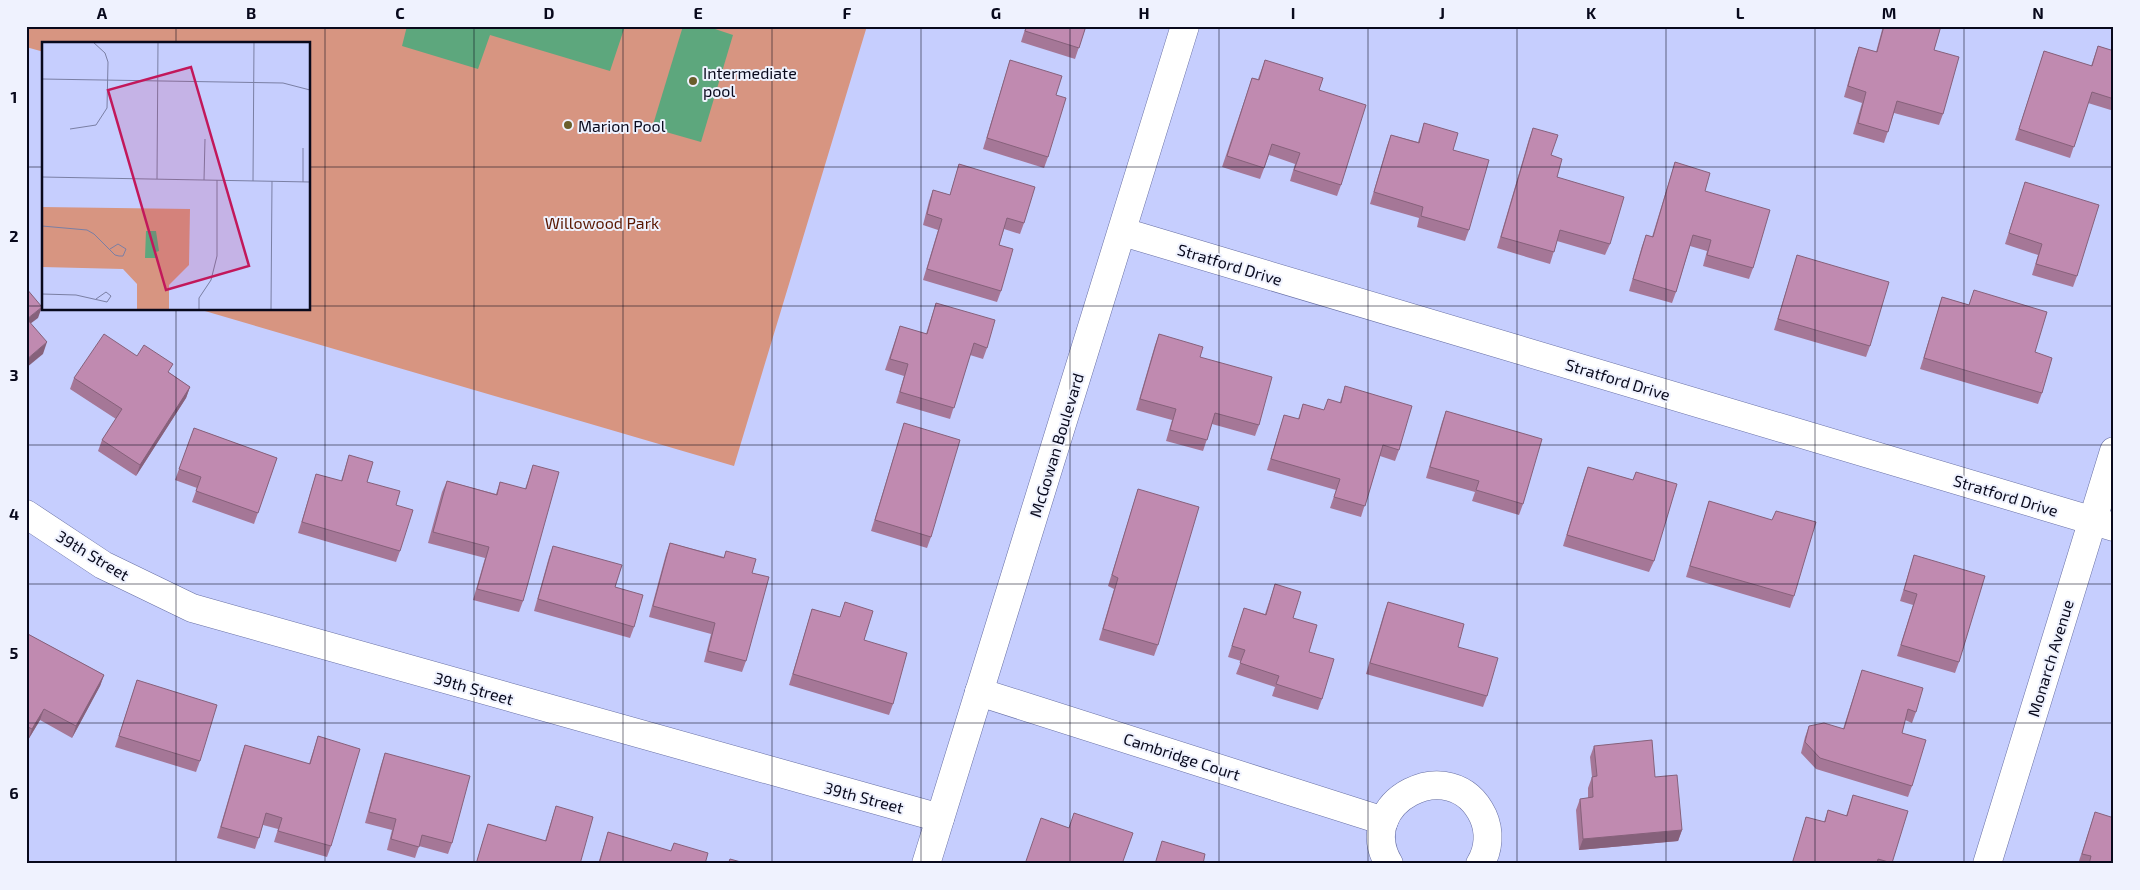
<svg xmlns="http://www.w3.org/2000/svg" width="2140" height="890" font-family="'Exo 2',sans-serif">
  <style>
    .green { fill: #d79581 }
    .water { fill: #5da77d }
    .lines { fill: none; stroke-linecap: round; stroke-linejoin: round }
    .minor-casing { stroke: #676fa4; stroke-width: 29 }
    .minor { stroke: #fff; stroke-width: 28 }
    .wall { fill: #a57797 }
    .shaded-wall { fill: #86617b }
    .building { fill: #c08ab0; stroke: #86617b }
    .grid { fill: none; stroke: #08091c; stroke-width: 1; stroke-opacity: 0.55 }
    .poi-dot { fill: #695e2b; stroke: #eff2fe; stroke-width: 2 }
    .labels { text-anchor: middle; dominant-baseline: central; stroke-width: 4; stroke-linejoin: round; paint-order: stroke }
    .poi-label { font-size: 16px; fill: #08091c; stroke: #eff2fe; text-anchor: start }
    .park-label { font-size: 16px; fill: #591701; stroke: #eff2fe }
    .street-label { font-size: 16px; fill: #08091c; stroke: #eff2fe }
    .inset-road { fill: none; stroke: #7a7fa4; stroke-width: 1 }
    .view { fill: #c2185b; fill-opacity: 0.15; stroke: #c2185b; stroke-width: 2.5 }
    .inset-edge { fill: none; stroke: #08091c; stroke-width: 2.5 }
    .neatline { fill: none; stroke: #08091c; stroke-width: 2 }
    .grid-label { font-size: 16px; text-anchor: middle; font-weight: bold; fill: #08091c }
  </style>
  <rect width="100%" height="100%" fill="#c6cefe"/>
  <!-- green -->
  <polygon class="green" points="26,26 867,26 734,466 198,309 309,309 309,44 44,44 44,52 26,47"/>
  <!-- water -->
  <g class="water">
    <polygon points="407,26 625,26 610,71 490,35 478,69 402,46"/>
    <polygon points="683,26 706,26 733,35 701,142 652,128"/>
  </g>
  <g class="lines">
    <!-- minor casing -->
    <g class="minor-casing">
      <g id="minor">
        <polyline points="1123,232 2114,527"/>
        <polyline points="26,514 103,565 192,608 940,818"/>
        <polyline points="979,692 1384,821"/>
        <polyline points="926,864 1185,26"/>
        <path d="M1389,864C1352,802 1452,750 1483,816C1490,831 1489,850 1480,864"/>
        <polyline points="1987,864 2114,451"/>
      </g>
    </g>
    <!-- minor -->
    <use href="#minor" class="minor"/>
  </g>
  <!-- wall -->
  <g class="wall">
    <polygon points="1026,26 1086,26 1075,59 1021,42"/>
    <polygon points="1883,26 1941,26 1934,50 1943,114 1939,125 1894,113 1884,143 1853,134 1862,103 1844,97 1855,58 1859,47 1876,52"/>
    <polygon points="2098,46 2114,51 2114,111 2088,103 2070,158 2015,140 2044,51 2091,66"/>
    <polygon points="1010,60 1056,95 1048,157 1044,168 983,149"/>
    <polygon points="1265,60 1319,90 1341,185 1337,196 1290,181 1295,164 1269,155 1260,179 1222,167 1252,78 1258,79"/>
    <polygon points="1424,123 1453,150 1469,230 1465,241 1417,227 1419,218 1370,204 1387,146 1391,135 1418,142"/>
    <polygon points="1533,128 1551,155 1557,177 1610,244 1605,255 1557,241 1550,264 1497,248 1529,139"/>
    <polygon points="1675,162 1705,191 1753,268 1749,279 1703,266 1707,251 1690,246 1676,292 1672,303 1629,291 1642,246 1646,235 1652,237"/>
    <polygon points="959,164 1024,223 1020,234 1004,229 999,245 1001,291 997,302 923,280 938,230 923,225 929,201 933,190 950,195"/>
    <polygon points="2025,182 2077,276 2073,287 2032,275 2038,255 2005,244"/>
    <polygon points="1797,255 1870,346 1866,357 1774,330"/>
    <polygon points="1974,290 2035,352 2042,393 2038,404 1920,369 1942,297 1969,305"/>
    <polygon points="936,303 987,348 983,359 970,355 950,419 896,403 904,376 885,370 900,326 926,334"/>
    <polygon points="1159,334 1200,357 1259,425 1255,436 1212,424 1203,451 1166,441 1172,420 1136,410 1155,345"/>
    <polygon points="137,356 170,373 190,387 186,398 136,476 98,451 102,440 116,419 70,389 74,378"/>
    <polygon points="1345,386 1399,450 1395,461 1380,456 1361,517 1330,508 1336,490 1267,470 1284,415 1298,419 1303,404 1324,410 1340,402"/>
    <polygon points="1446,411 1523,504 1519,515 1472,501 1475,492 1426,478 1442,422"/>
    <polygon points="904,423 931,537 927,548 871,531"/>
    <polygon points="194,428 277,458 254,524 192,502 197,488 175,480"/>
    <polygon points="349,455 367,482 396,505 400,551 396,562 298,533 316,474 341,481"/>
    <polygon points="533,465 523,601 519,612 473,600 485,558 428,543 442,492 447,481 496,494 500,482 525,489"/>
    <polygon points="1588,467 1633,480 1636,472 1654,561 1649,572 1563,546 1584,478"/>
    <polygon points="1138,489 1158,645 1154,656 1099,640 1114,589 1108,586"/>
    <polygon points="1709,501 1794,596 1790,608 1686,577"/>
    <polygon points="670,543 724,557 726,551 752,573 746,661 742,672 704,662 711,634 649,617 666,554"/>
    <polygon points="553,546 615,587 634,627 630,638 534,611 549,557"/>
    <polygon points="1914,555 1959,662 1955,673 1897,656 1913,605 1900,601"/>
    <polygon points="1275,584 1293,618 1309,652 1322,699 1318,710 1272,696 1275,687 1236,674 1241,661 1228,657 1244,608 1265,614"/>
    <polygon points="845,602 864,640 893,704 889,715 789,685 812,609 840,617"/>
    <polygon points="1388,602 1458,647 1487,696 1483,707 1366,674 1384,613"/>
    <polygon points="26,633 104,675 100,686 72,738 40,720 28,740 26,739"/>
    <polygon points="1862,670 1916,712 1912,723 1905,720 1902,733 1912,786 1908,797 1816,769 1801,753 1805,737 1809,726 1843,729"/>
    <polygon points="137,680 200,761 196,772 115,747"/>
    <polygon points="318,736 331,846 327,857 274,842 278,829 263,825 255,849 217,838 241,756 245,745 309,764"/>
    <polygon points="1594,746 1655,777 1682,830 1678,841 1579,850 1576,810 1580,799 1588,798 1588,788 1592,777 1590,757"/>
    <polygon points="385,753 452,843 448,854 419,846 415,858 387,850 392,830 365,823 381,765"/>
    <polygon points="1853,795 1892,864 1792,864 1806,817 1824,822 1828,810 1846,816"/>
    <polygon points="556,806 580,864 476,864 488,824 545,841"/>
    <polygon points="2095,812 2114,864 2078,864"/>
    <polygon points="608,832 671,851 674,843 705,864 598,864"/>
  </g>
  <!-- shaded-wall -->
  <g class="shaded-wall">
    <polygon points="42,307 38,318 26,327 27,319"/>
    <polygon points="47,342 43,354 26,368 26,360"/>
    <polygon points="190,387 186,398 136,476 140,465"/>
    <polygon points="104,675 100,686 72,738 76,726"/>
    <polygon points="44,709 40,720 28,740 32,729"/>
    <polygon points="1682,830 1678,841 1579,850 1583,839"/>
  </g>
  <!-- building -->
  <g class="building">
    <polygon points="1027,26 1086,26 1079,48 1025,31"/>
    <polygon points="1884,26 1941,26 1934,50 1959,57 1943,114 1897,101 1888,132 1858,123 1866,92 1848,86 1859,47 1877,52"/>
    <polygon points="2098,46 2114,51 2114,99 2092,92 2074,147 2019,129 2044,51 2092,66"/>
    <polygon points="1010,60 1062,76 1056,95 1066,98 1048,157 987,138"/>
    <polygon points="1265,60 1323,78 1319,90 1366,105 1341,185 1294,170 1300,153 1272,144 1264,168 1227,156 1252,78 1259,80"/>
    <polygon points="1424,123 1458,133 1453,150 1489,160 1469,230 1421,216 1423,207 1374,192 1391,135 1419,143"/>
    <polygon points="1533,128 1558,135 1551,155 1562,159 1557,177 1624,197 1610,244 1560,230 1554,252 1501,237"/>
    <polygon points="1675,162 1710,173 1705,191 1770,210 1753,268 1707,255 1711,240 1693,235 1676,292 1633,279 1646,235 1653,237"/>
    <polygon points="959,164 1035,187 1024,223 1007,218 999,245 1013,249 1001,291 927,269 942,219 927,214 933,190 950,195"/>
    <polygon points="2025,182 2099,205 2077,276 2036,264 2042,244 2009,233"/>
    <polygon points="1797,255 1889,282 1870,346 1778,319"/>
    <polygon points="26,288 42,307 27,319 47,342 26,360"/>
    <polygon points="1974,290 2047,312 2035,352 2052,358 2042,393 1924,358 1942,297 1969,305"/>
    <polygon points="936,303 995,320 987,348 974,343 954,408 900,392 908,364 890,359 900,326 927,334"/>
    <polygon points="104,334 137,356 144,345 173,364 168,372 190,387 140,465 102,440 122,409 74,378"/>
    <polygon points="1159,334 1203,347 1200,357 1272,377 1259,425 1215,413 1207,440 1170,430 1176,409 1140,399"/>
    <polygon points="1345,386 1412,406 1399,450 1383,445 1365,506 1334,497 1340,479 1271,459 1284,415 1299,419 1303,404 1324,410 1328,399 1341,403"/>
    <polygon points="1446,411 1542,439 1523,504 1476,490 1479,481 1430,467"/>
    <polygon points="904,423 960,440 931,537 875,520"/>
    <polygon points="194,428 277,458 258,513 196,491 201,477 179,469"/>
    <polygon points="349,455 373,462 367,482 400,491 396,505 413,510 400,551 302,522 316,474 342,481"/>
    <polygon points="533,465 559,472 523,601 477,589 489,547 433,532 447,481 497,495 500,482 526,489"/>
    <polygon points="1588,467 1633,480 1636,472 1677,484 1654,561 1567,535"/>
    <polygon points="1138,489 1199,507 1158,645 1103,629 1118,578 1112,575"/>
    <polygon points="1709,501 1772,520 1776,511 1816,522 1794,596 1690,566"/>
    <polygon points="670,543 724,558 726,551 756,559 752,573 769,577 746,661 708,651 715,623 653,606"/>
    <polygon points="553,546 622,565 615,587 643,595 634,627 538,599"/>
    <polygon points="1914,555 1985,576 1959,662 1901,645 1917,594 1904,590"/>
    <polygon points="1275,584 1301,592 1293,618 1317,625 1309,652 1334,659 1322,699 1276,684 1279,676 1240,663 1245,650 1232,646 1244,608 1266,615"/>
    <polygon points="845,602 873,611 864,640 907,653 893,704 793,674 812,609 840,617"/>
    <polygon points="1388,602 1464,624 1458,647 1498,658 1487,696 1370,663"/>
    <polygon points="26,633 104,675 76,726 44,709 32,729 26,726"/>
    <polygon points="1862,670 1923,688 1916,712 1908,709 1902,733 1926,740 1912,786 1820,758 1805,742 1809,726 1824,723 1844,729"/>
    <polygon points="137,680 217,705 200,761 119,736"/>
    <polygon points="318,736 360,749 331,846 278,831 282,818 266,813 259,838 221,827 245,745 310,764"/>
    <polygon points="1652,740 1655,777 1677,775 1682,830 1583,839 1580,799 1593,797 1592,777 1597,776 1594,746"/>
    <polygon points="385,753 470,776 452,843 422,835 419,847 391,839 396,819 369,812"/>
    <polygon points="1853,795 1908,811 1892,863 1878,859 1877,864 1792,864 1806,817 1825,822 1828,810 1847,816"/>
    <polygon points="556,806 593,817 580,864 476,864 488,824 546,841"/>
    <polygon points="2095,812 2114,818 2114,864 2089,864 2091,856 2082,854"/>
    <polygon points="1074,813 1133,833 1122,864 1025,864 1041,818 1069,828"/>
    <polygon points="608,832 671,851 674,843 708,853 705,864 599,864"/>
    <polygon points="1162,841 1205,854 1203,864 1155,864"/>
    <polygon points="730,859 748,864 728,864"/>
  </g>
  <!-- grid -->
  <path class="grid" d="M176,26V44M325,26V864M474,26V864M623,26V864M772,26V864M921,26V864M1070,26V864M1219,26V864M1368,26V864M1517,26V864M1666,26V864M1815,26V864M1964,26V864M26,167H44M309,167H2114M26,306H44M309,306H2114M176,309V864M26,445H2114M26,584H2114M26,723H2114"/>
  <!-- markers -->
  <g class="poi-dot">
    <circle cx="693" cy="81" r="5"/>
    <circle cx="568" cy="125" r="5"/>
  </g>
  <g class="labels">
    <!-- poi labels -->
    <g class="poi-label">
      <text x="703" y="72">Intermediate<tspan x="703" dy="18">pool</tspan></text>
      <text x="578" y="125">Marion Pool</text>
    </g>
    <!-- park labels -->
    <g class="park-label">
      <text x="602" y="222">Willowood Park</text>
    </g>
    <!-- street labels -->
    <g class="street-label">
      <text transform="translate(1230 264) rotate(17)">Stratford Drive</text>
      <text transform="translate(1618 379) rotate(17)">Stratford Drive</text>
      <text transform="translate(1056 445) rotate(-73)">McGowan Boulevard</text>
      <text transform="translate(2006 495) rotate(17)">Stratford Drive</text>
      <text transform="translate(93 555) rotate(31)">39th Street</text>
      <text transform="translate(2050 658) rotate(-73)">Monarch Avenue</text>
      <text transform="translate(474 688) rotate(16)">39th Street</text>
      <text transform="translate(1182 756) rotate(18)">Cambridge Court</text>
      <text transform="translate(864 797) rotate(15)">39th Street</text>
    </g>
  </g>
  <!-- overview -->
  <g transform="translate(42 42)">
    <rect width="268" height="268" fill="#c6cefe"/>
    <path d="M0,165L148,167L147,223L127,243V267H95V242L81,227L0,225Z" fill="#d79581"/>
    <path d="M104,189H114L117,209L114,210V216H103Z" fill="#5da77d"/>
    <path class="inset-road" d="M0,37L241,41L268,48M28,87L54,83L65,66L66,20L63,11L51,0M0,135L268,140M115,137L116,0M162,138L163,97M211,139L212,0M261,140V106M0,184L45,188L52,192L73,213L77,214H81L84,207L76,202L68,207M0,252L34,253L65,260L69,254L64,250L54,257M157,267V256L169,238L175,214V138M229,267L230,139"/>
    <path class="view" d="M149,25L207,224L124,248L66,48Z"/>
    <rect width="268" height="268" class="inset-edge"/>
  </g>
  <!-- border -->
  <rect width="2140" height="890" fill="none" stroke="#eff2fe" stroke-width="55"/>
  <rect x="28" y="28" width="2084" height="834" class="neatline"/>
  <g class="grid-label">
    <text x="102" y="19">A</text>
    <text x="251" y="19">B</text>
    <text x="400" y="19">C</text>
    <text x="549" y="19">D</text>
    <text x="698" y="19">E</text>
    <text x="847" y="19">F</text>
    <text x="996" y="19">G</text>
    <text x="1144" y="19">H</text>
    <text x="1293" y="19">I</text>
    <text x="1442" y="19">J</text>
    <text x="1591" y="19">K</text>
    <text x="1740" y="19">L</text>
    <text x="1889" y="19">M</text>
    <text x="2038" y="19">N</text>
    <text x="14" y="103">1</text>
    <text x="14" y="242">2</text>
    <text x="14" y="381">3</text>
    <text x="14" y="520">4</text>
    <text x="14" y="659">5</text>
    <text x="14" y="799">6</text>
  </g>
</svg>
